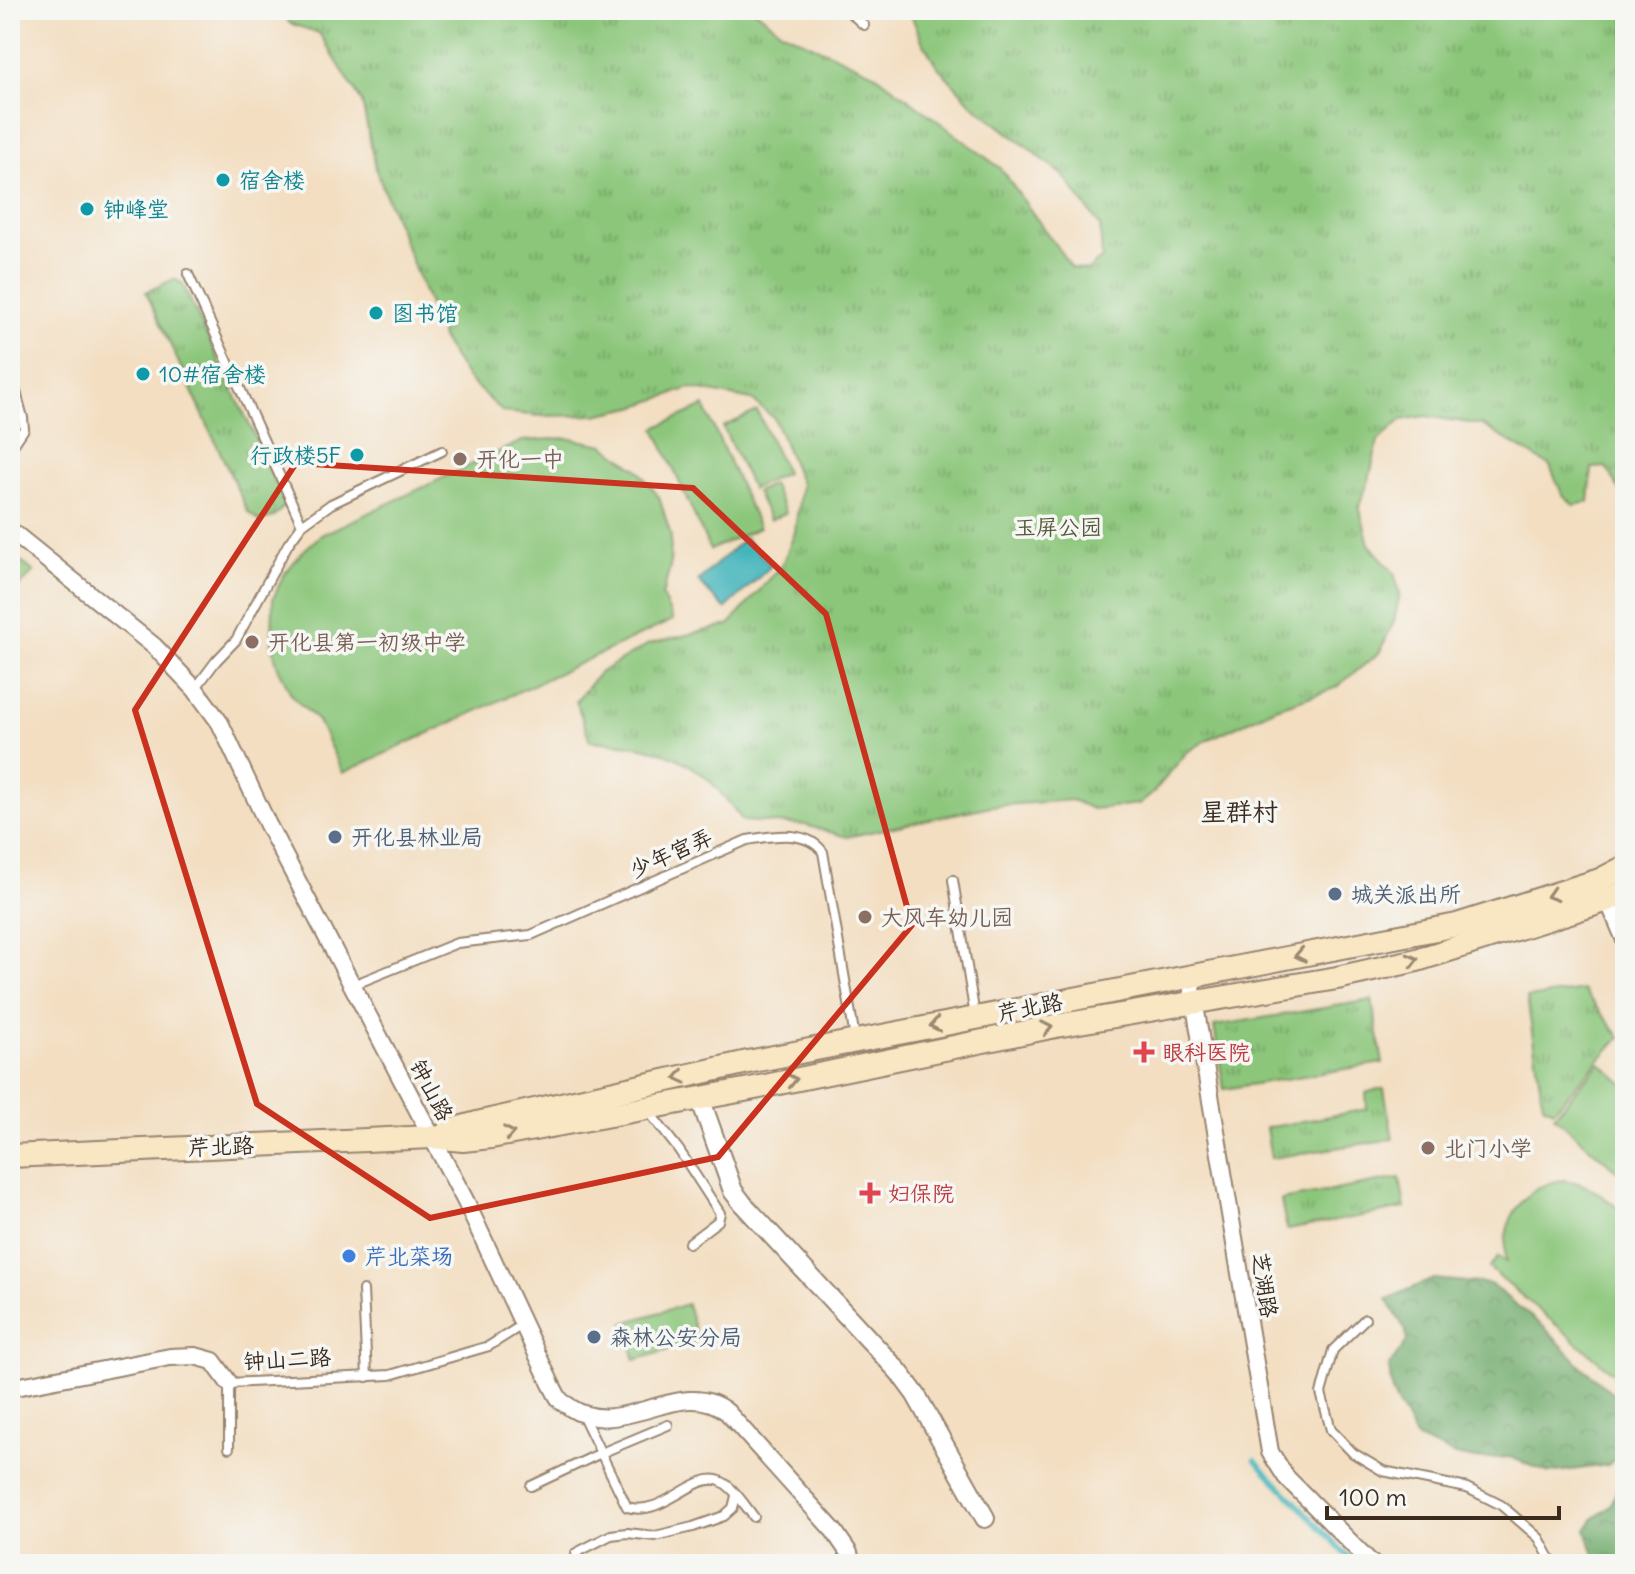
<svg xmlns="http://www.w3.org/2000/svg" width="1635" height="1574" font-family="Delius,'LXGW WenKai TC',sans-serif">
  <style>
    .grass { fill: url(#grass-tufts); stroke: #63784c; stroke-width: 2 }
    .forest { fill: url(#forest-crowns); stroke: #566a44; stroke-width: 2 }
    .pitch { fill: #8bc67a; stroke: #63784c; stroke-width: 2 }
    .water { fill: #45b5bc; stroke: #40706d; stroke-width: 2 }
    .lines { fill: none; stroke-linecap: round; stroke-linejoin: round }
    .stream { stroke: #45b5bc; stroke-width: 5 }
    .service-casing { stroke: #978470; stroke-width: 12 }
    .minor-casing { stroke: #978470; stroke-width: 20 }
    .tertiary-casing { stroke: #978470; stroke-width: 22 }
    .secondary-casing { stroke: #978470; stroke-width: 26 }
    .service { stroke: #fff; stroke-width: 8 }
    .minor { stroke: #fff; stroke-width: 16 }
    .tertiary { stroke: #fff; stroke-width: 18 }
    .secondary { stroke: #f9e7c3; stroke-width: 22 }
    .oneway { stroke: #9a8870 }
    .marked { fill: none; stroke: #c8321e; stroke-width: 6; stroke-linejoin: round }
    .culture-dot { fill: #0f9aa8; stroke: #f6f6f2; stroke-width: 3 }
    .education-dot { fill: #8d6e63; stroke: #f6f6f2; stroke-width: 3 }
    .service-dot { fill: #5c6f8a; stroke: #f6f6f2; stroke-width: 3 }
    .health-dot { fill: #e0444e; stroke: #f6f6f2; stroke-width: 3 }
    .shop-dot { fill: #3f7fe0; stroke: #f6f6f2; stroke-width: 3 }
    .labels { text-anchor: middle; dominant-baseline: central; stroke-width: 7; stroke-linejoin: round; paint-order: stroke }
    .culture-label { font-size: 22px; fill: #0d838f; stroke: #f6f6f2; text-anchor: start }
    .education-label { font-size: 22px; fill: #785e54; stroke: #f6f6f2; text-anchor: start }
    .park-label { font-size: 22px; fill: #53593a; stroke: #f6f6f2 }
    .service-label { font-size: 22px; fill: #4e5e75; stroke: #f6f6f2; text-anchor: start }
    .street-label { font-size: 22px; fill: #3b2a1e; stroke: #f6f6f2 }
    .health-label { font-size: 22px; fill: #be3a42; stroke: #f6f6f2; text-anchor: start }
    .shop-label { font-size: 22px; fill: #366cbe; stroke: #f6f6f2; text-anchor: start }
    .quarter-label { font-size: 26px; fill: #3b2a1e; stroke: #f6f6f2 }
  </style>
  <defs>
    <pattern id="grass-tufts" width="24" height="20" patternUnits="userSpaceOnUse" patternTransform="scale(2)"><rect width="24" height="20" fill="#8bc67a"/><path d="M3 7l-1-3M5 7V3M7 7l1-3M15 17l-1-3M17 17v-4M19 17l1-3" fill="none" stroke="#73a163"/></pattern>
    <pattern id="forest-crowns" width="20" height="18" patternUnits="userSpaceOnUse" patternTransform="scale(2)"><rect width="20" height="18" fill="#70ab6a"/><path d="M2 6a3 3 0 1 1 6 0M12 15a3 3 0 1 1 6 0" fill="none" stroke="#5d8b57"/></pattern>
  </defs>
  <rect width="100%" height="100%" fill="#f6f6f2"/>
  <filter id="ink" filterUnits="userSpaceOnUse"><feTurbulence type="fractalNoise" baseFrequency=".0125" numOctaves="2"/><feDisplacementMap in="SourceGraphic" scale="16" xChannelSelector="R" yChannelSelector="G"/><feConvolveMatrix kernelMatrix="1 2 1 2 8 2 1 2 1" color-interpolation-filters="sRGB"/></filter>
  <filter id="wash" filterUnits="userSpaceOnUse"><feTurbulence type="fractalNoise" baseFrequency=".006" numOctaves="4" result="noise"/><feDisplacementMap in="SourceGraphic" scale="32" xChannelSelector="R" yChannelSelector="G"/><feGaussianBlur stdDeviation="1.8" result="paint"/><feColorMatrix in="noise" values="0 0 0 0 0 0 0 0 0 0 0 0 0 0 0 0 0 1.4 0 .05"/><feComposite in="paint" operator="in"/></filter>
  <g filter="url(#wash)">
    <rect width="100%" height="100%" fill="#f3dec1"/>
    <!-- grass -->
    <g class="grass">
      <path d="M285,10H755L781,31L874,73L1000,168L1072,268L1088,270L1102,258L1100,226L1063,175L973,105L937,66L922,41L912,17L904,10H1625V499L1606,467L1592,468L1589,502L1574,505L1562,494L1550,466L1482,425L1425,416L1401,420L1378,441L1369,480L1359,506L1369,544L1394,573L1400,593L1394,621L1379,653L1335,688L1276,708L1207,740L1186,753L1152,794L1140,804L1092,809L1072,800L991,806L847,837L805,825L743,821C731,806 717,785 702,774C669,747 631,744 590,741L576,701L599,673L649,644L729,625L782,565L795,532L801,484L774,418L752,400L690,388L634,407L595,415L540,416L503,412L468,379L444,343L376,170L362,102L319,33L289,23Z"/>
      <polygon points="174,279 182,283 287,504 273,517 259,521 248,512 146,292"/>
      <polygon points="10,552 34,572 10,595"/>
      <polygon points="1583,990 1620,1037 1554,1110 1543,1105 1527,998"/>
      <polygon points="1372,1000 1383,1063 1224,1089 1214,1026"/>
      <polygon points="1378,1089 1384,1089 1393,1139 1271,1158 1266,1128 1367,1109 1366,1093"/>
      <polygon points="1400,1178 1405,1208 1287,1230 1281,1200"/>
    </g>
    <!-- forest -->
    <g class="forest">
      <polygon points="1433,1279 1490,1284 1545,1328 1582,1367 1625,1404 1625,1450 1608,1465 1549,1473 1510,1457 1475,1459 1455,1455 1417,1439 1392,1393 1389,1366 1407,1341 1406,1331 1387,1299"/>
      <polygon points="1625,1481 1625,1564 1597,1564 1586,1530 1594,1518 1611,1506 1619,1483"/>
    </g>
    <!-- pitch -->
    <g class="pitch">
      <polygon points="704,406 759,528 710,550 655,428"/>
      <polygon points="757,411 786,473 752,489 723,427"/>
      <polygon points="567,438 604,445 638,470 659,497 671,536 670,568 662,596 673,620 343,773 318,721 292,696 277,665 272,645 273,599 283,576 302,552 321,535 522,441"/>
      <polygon points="772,484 786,513 770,520 756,492"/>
      <polygon points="1600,1063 1625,1085 1625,1178 1554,1116"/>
      <path d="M1563,1180C1589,1182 1605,1198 1625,1214V1383L1489,1268L1498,1257L1506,1262C1500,1222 1522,1186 1563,1180Z"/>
      <polygon points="687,1304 698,1341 635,1360 624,1323"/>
    </g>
    <!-- water -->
    <polygon class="water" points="745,538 771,566 725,609 698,581"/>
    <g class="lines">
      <!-- stream -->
      <polyline class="stream" points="1255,1460 1355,1564"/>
    </g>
  </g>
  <g filter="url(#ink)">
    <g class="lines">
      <!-- service casing -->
      <g class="service-casing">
        <g id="service">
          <polyline points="847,10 864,25"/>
          <polyline points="188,274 302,525"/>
          <polyline points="10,369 23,418 24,429 10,450"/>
          <polyline points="195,689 216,661 236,640 288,544 302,525 331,504 442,451"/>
          <polyline points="953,880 975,1016"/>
          <path d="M353,985L457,943L531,935L747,840C773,836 806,829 823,852L855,1038"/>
          <polyline points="649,1112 679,1150 720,1213 718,1221 689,1243"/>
          <polyline points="363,1290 367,1377"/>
          <polyline points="1365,1319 1333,1350 1321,1393 1331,1430 1353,1453 1383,1471 1467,1488 1501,1505 1539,1538 1553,1564"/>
          <path d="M583,1416L627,1507C663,1518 695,1471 720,1481C733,1486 745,1506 754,1517"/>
          <polyline points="229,1448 229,1383 390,1375 489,1346 522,1325"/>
          <polyline points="531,1486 601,1453 668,1425"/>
          <polyline points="576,1553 611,1535 627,1533 655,1536 693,1527 724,1516 733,1508 736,1496"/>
        </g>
      </g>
      <!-- minor casing -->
      <g class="minor-casing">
        <g id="minor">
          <path d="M10,530L154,646L195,689L220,723L268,825L466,1202L551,1384C554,1389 557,1397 561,1401C564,1404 568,1405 571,1408C622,1441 682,1374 727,1412L834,1531L849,1553L852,1564"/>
          <polyline points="1608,900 1625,940"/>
          <polyline points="1190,976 1270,1452 1286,1477 1372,1564"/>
          <polyline points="10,1388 170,1357 195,1356 213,1361 229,1383"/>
        </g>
      </g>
      <!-- tertiary casing -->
      <g class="tertiary-casing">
        <polyline id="tertiary" points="700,1098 733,1191 743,1204 899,1372 916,1395 985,1518"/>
      </g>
      <!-- secondary casing -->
      <g class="secondary-casing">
        <g id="secondary">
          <polyline points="448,1131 477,1123 748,1062 1457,925 1600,880 1625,867"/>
          <polyline points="10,1156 432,1137 463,1140 491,1137 755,1088 1056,1026 1337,978 1417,960 1608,900 1625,892"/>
        </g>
      </g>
      <!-- service -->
      <use href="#service" class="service"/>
      <!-- minor -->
      <use href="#minor" class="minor"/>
      <!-- tertiary -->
      <use href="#tertiary" class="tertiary"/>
      <!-- secondary -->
      <use href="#secondary" class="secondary"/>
    </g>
    <!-- one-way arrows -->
    <defs><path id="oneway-chevron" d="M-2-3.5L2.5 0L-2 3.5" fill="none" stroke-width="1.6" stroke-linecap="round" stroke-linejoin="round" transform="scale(2)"/></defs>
    <g class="oneway">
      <use href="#oneway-chevron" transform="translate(1552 895) rotate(163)"/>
      <use href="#oneway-chevron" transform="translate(1300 955) rotate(169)"/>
      <use href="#oneway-chevron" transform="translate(1413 960) rotate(-15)"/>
      <use href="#oneway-chevron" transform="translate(935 1025) rotate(169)"/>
      <use href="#oneway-chevron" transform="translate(1047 1028) rotate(-11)"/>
      <use href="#oneway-chevron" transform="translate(680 1077) rotate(167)"/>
      <use href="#oneway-chevron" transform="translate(792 1080) rotate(-12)"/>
      <use href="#oneway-chevron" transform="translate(509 1133) rotate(-11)"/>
    </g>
  </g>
  <!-- marked area -->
  <path class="marked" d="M296,463L693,488L826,614L912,925L718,1157L430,1218L257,1104L135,710Z"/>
  <!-- markers -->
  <g class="culture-dot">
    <circle cx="223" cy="180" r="8"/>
    <circle cx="87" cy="209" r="8"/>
    <circle cx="376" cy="313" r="8"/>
    <circle cx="143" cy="374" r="8"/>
    <circle cx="357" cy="455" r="8"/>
  </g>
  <g class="education-dot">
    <circle cx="460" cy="459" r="8"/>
    <circle cx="252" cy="642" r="8"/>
    <circle cx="865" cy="917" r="8"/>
    <circle cx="1428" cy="1148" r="8"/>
  </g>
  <g class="service-dot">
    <circle cx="335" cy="837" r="8"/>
    <circle cx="1335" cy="894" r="8"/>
    <circle cx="594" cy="1337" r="8"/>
  </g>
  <g class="health-dot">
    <path d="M1140 1040h8v8h8v8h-8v8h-8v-8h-8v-8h8z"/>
    <path d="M866 1181h8v8h8v8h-8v8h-8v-8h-8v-8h8z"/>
  </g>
  <circle class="shop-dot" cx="349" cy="1256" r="8"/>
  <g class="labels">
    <!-- culture labels -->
    <g class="culture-label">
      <text x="239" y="180">宿舍楼</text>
      <text x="103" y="209">钟峰堂</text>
      <text x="392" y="313">图书馆</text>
      <text x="159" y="374">10#宿舍楼</text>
      <text x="341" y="455" text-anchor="end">行政楼5F</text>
    </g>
    <!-- education labels -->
    <g class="education-label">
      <text x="476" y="459">开化一中</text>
      <text x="268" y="642">开化县第一初级中学</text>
      <text x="881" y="917">大风车幼儿园</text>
      <text x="1444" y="1148">北门小学</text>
    </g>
    <!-- park labels -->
    <g class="park-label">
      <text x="1058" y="527">玉屏公园</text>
    </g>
    <!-- service labels -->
    <g class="service-label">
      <text x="351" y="837">开化县林业局</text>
      <text x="1351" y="894">城关派出所</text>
      <text x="610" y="1337">森林公安分局</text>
    </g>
    <!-- street labels -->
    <g class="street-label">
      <text transform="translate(671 853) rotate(-24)">少年宫弄</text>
      <text transform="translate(1030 1007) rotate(-11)">芹北路</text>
      <text transform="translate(432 1090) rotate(62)">钟山路</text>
      <text transform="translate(221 1146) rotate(-2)">芹北路</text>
      <text transform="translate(1265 1285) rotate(81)">芝湖路</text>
      <text transform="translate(287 1359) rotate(-3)">钟山二路</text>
    </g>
    <!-- health labels -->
    <g class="health-label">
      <text x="1162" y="1052">眼科医院</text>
      <text x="888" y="1193">妇保院</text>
    </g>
    <!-- shop labels -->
    <g class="shop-label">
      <text x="365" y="1256">芹北菜场</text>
    </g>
    <!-- quarter labels -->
    <g class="quarter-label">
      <text x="1239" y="811">星群村</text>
    </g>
  </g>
  <!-- margin -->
  <rect width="1635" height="1574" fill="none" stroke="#f6f6f2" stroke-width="40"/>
  <!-- scale -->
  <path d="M1327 1506v12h232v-12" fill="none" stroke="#3b2a1e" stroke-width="4"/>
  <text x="1339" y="1506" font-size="24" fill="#3b2a1e" stroke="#f6f6f2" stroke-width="6" paint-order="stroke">100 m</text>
</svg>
